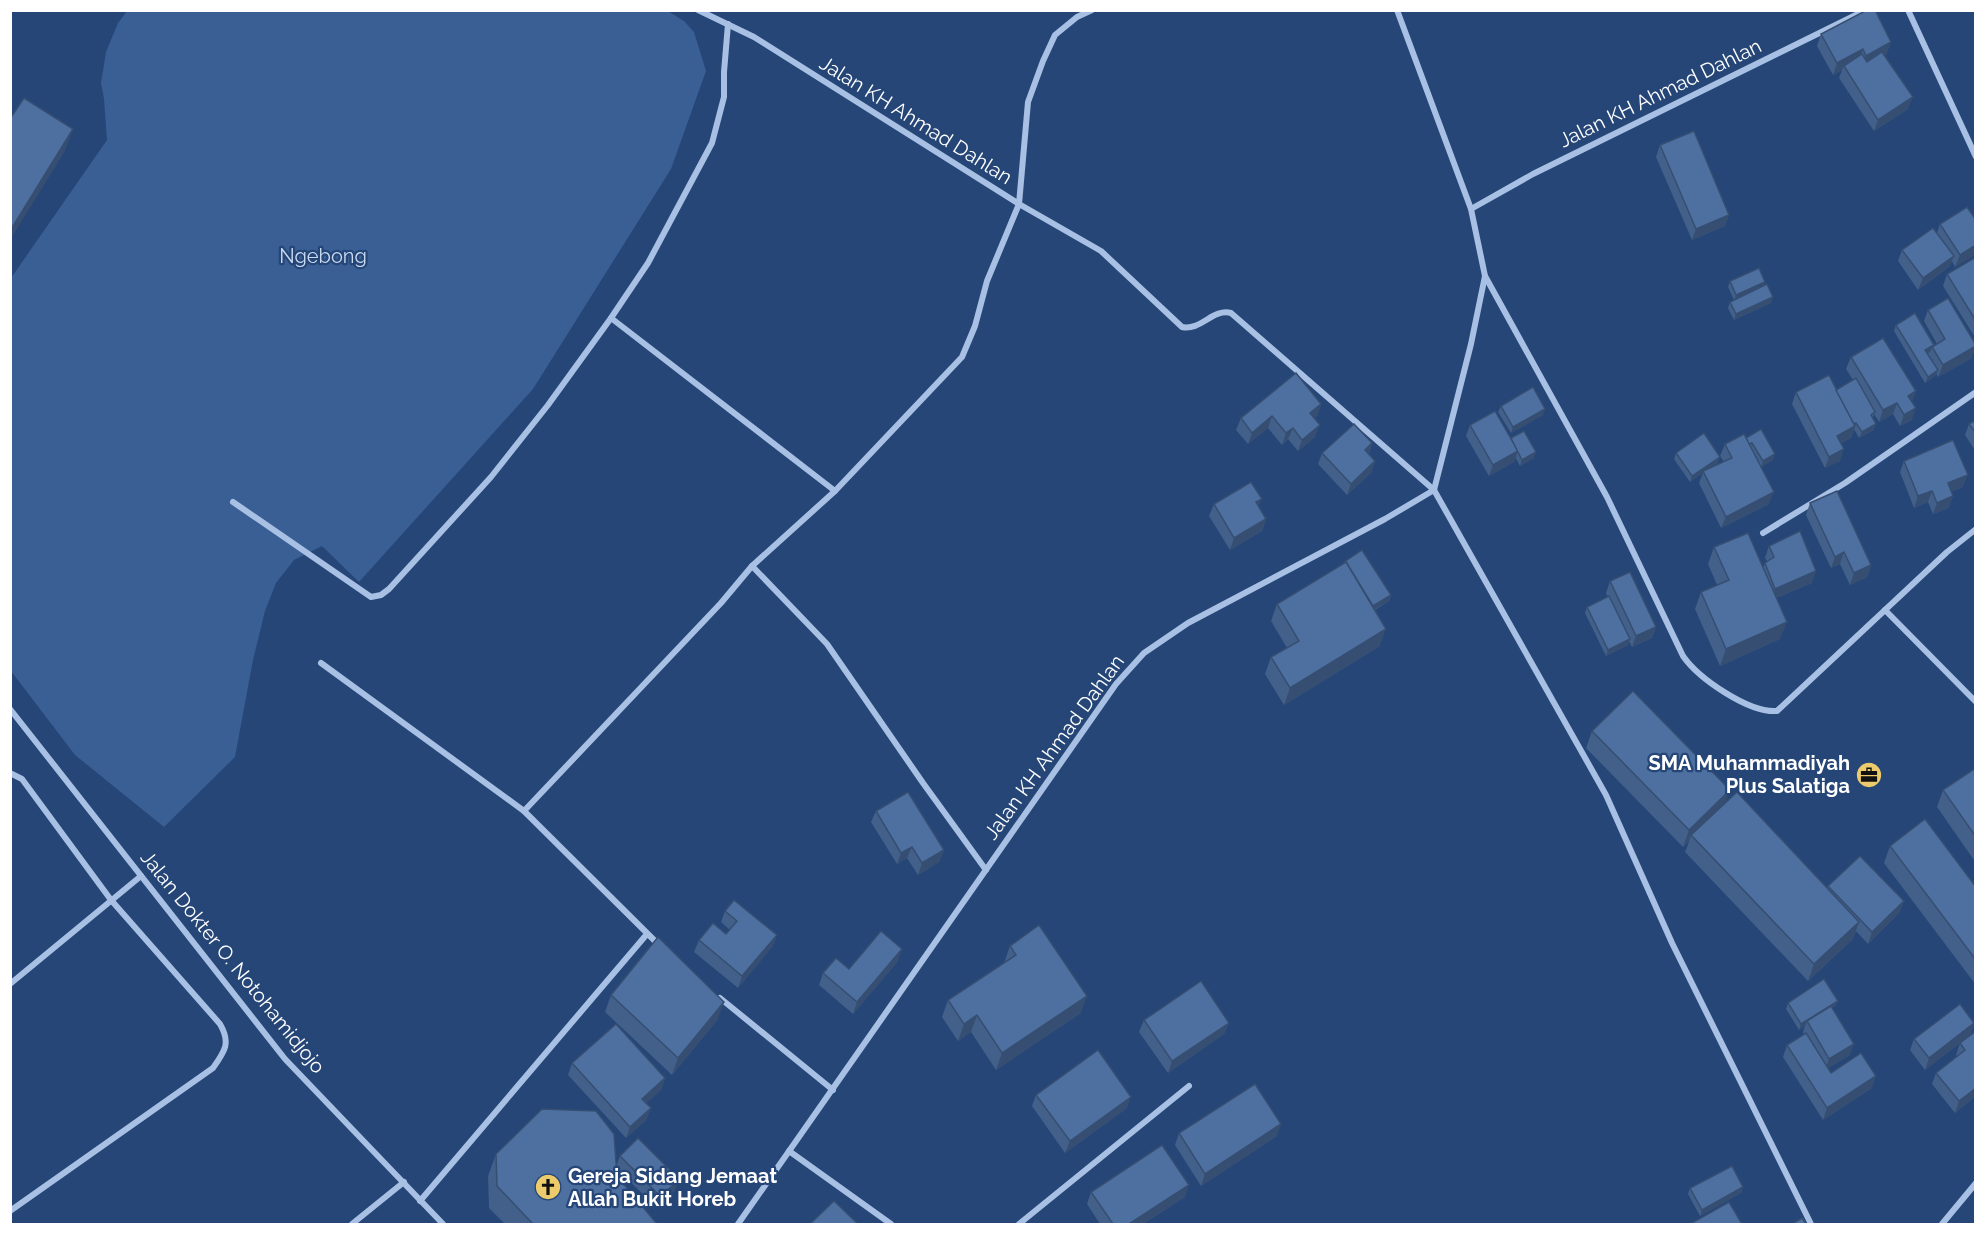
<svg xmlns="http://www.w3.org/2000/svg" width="1986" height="1235" font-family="Raleway,sans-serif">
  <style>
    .green { fill: #395f95 }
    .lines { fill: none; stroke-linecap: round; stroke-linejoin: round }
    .street { stroke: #a7c0e3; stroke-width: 6 }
    .wall { fill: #42608a }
    .shaded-wall { fill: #364e71 }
    .building { fill: #4d70a1; stroke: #364e71; stroke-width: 1.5 }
    .labels { text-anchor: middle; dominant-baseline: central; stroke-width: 4.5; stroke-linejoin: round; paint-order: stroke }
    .street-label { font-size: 20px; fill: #fff; stroke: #254677 }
    .park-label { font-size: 20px; fill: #c9daf3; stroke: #254677 }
    .poi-label { font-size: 20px; font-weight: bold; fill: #fff; stroke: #254677; text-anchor: end }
  </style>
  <rect width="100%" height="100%" fill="#254677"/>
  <!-- green -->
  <polygon class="green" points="666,10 684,21 694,32 706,71 671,169 533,389 359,582 322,546 294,560 276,583 265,611 253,660 235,757 164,827 75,755 11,671 11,278 107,140 104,99 101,83 106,52 118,23 127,11"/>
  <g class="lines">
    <!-- street -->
    <g class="street">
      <path d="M698,10L754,37L1019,204L1101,251L1182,327C1201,331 1213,308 1231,313L1434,490L1606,795L1672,943L1811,1224"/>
      <polyline points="1397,10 1471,209"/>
      <polyline points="1908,10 1976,157"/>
      <path d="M1485,276L1607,497L1683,656C1699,679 1749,713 1777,711L1947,552L1976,529"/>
      <polyline points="611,318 835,491 962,357 975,326 987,281 1019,204 1028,102 1043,61 1055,35 1077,17 1092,10"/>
      <polyline points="233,502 371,597 381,595 389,589 491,477 548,405 611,318 648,263 712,143 724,97 724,72 728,24"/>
      <polyline points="1763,533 1845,483 1976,392"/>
      <polyline points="752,566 827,644 923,783 986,870"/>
      <polyline points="1885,610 1976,702"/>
      <polyline points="321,663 524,811"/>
      <polyline points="10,709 285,1059 443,1224"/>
      <path d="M10,773L22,779L111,900L220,1024C231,1043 225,1051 213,1068L10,1211"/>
      <polyline points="660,946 524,811 721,603 752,566 835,491"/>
      <polyline points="10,984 141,876"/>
      <polyline points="720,998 833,1090"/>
      <polyline points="789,1151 891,1224"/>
      <polyline points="420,1201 647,934"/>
      <polyline points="352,1224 404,1182"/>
      <polyline points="738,1224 1116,684 1144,653 1188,623 1385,519 1434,490 1471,344 1485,276 1471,209 1533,174 1866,10"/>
      <polyline points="1019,1224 1189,1086"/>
      <polyline points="1942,1224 1976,1183"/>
    </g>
  </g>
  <!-- wall -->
  <g class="wall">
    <polygon points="1821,34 1887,54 1885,55 1908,109 1874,131 1839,78 1842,70 1833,75 1817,46"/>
    <polygon points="1660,145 1729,215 1725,226 1692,240 1656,157"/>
    <polygon points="1976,220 1976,254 1955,267 1952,261 1949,267 1918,290 1898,261 1902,250 1937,233 1940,224"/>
    <polygon points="1976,257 1976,339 1943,286 1947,274"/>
    <polygon points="1730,281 1765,282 1764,286 1771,303 1734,320 1728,308 1730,302 1734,300 1728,287"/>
    <polygon points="1928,310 1972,358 1938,377 1936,373 1935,376 1925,383 1894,331 1896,325 1934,345 1937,344 1924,321"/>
    <polygon points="1851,357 1912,402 1912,420 1900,426 1893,414 1879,422 1874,414 1873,418 1874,430 1859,438 1854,429 1851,438 1841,443 1840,461 1825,468 1792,404 1796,392 1836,390 1853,380 1846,369"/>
    <polygon points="1321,404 1317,416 1314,418 1315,437 1298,451 1288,439 1282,445 1268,428 1248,444 1236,430 1241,418"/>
    <polygon points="1501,406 1543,415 1511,433 1498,412"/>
    <polygon points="1976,420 1976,452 1965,435 1969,424"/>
    <polygon points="1470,425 1511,438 1534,458 1520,466 1515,457 1514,462 1489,476 1466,436"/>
    <polygon points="1746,438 1773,460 1761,467 1769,504 1721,528 1699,483 1703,473 1690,482 1674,459 1676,453 1718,463 1710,468 1724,462 1720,456 1725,444"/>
    <polygon points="1372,443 1369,454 1375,461 1371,473 1347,495 1318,464 1322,453"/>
    <polygon points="1904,461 1963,487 1951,492 1949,508 1933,514 1928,502 1914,508 1900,472"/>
    <polygon points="1810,503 1871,565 1867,577 1850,585 1840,564 1831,568 1806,515"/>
    <polygon points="1214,504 1259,507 1266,519 1262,531 1230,550 1209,516"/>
    <polygon points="1769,546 1812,583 1776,598 1780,639 1720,666 1695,609 1701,592 1717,585 1708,564 1714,547 1763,568 1765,563 1767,561 1765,558"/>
    <polygon points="1344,562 1391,595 1389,601 1375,610 1380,646 1284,705 1265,674 1271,657 1287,648 1271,621 1277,604 1343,564"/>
    <polygon points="1610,581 1656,627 1652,638 1632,647 1629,641 1628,645 1606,656 1585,613 1587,607 1608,597 1606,593"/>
    <polygon points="1592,731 1726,802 1827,888 1828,886 1904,901 1899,913 1868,944 1856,931 1853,939 1808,981 1685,852 1689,842 1683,847 1586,748"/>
    <polygon points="1976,768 1976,863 1937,807 1943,790"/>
    <polygon points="876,811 944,850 939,862 918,875 907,858 897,864 871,822"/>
    <polygon points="1890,846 1976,887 1976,985 1884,863"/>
    <polygon points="725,911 777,935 772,947 738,988 694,952 699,940 726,934 730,930 721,922"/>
    <polygon points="1010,946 1081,1013 996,1070 971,1032 958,1041 942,1017 948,1000 1004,963"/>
    <polygon points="898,961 853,1014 819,985 823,973"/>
    <polygon points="611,995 718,1019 672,1075 605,1012"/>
    <polygon points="1838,1001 1835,1006 1832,1008 1850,1055 1828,1068 1831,1073 1872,1088 1823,1120 1783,1057 1787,1045 1804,1035 1803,1032 1805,1026 1799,1030 1786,1009 1788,1003"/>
    <polygon points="1144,1020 1229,1023 1224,1034 1168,1073 1139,1032"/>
    <polygon points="1974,1023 1970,1035 1925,1070 1910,1050 1914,1039"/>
    <polygon points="1976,1031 1976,1096 1955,1113 1932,1084 1936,1073 1957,1056 1956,1055 1960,1043"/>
    <polygon points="572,1063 665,1078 661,1090 646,1103 651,1108 646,1120 626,1138 568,1075"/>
    <polygon points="1036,1095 1127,1108 1065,1153 1032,1106"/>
    <polygon points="1179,1133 1277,1136 1201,1186 1175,1145"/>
    <polygon points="496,1154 616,1167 620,1156 679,1179 675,1190 657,1208 616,1168 617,1176 657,1224 505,1224 489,1208 488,1176"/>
    <polygon points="1743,1187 1741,1193 1700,1216 1688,1194 1690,1188"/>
    <polygon points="1091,1192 1185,1197 1143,1224 1100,1224 1087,1204"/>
  </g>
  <!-- shaded-wall -->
  <g class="shaded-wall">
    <polygon points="1891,42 1887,54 1862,67 1866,56"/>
    <polygon points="1863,49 1859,61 1844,66 1842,70 1833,75 1837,63"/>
    <polygon points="1913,97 1908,109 1874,131 1878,120"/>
    <polygon points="73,129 65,151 10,240 10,231"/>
    <polygon points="1729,215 1725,226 1692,240 1696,229"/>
    <polygon points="1976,245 1976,254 1955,267 1960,255"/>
    <polygon points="1954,256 1949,267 1918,290 1923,278"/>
    <polygon points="1765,282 1763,288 1734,301 1736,295"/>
    <polygon points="1773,297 1771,303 1734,320 1736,314"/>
    <polygon points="1976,346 1972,358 1938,377 1943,365"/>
    <polygon points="1932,347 1930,352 1923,356 1925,350"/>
    <polygon points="1938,370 1935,376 1925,383 1928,377"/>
    <polygon points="1916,391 1912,403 1908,396"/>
    <polygon points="1897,403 1893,414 1879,422 1883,410"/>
    <polygon points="1321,404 1317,416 1306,425 1310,413"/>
    <polygon points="1916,408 1912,420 1900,426 1904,415"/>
    <polygon points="1545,409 1543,415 1511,433 1513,427"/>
    <polygon points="1272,416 1268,428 1248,444 1252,433"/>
    <polygon points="1856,423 1851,438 1833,448 1837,436"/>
    <polygon points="1876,424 1874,430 1859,438 1862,432"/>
    <polygon points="1320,425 1315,437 1298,451 1302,440"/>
    <polygon points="1293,428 1288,439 1282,445 1286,433"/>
    <polygon points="1372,443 1368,455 1365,450"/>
    <polygon points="1844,449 1840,461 1825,468 1829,457"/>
    <polygon points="1518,451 1514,462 1489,476 1493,465"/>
    <polygon points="1536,452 1534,458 1520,466 1522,460"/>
    <polygon points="1775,454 1773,460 1761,467 1763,461"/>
    <polygon points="1720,457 1718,463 1704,472 1703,471 1703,473 1690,482 1692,476"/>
    <polygon points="1375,461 1371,473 1347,495 1351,484"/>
    <polygon points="1968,475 1963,487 1944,495 1948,483"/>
    <polygon points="1932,491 1928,502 1914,508 1918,496"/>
    <polygon points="1774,492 1769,504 1721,528 1726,517"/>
    <polygon points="1953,496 1949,508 1933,514 1937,503"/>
    <polygon points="1262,499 1257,511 1256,502"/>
    <polygon points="1266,519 1262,531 1230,550 1234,538"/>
    <polygon points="1844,552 1840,564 1831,568 1835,557"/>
    <polygon points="1871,565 1867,577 1850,585 1854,573"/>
    <polygon points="1816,571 1812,583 1771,600 1775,589"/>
    <polygon points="1391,595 1389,601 1370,612 1372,607"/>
    <polygon points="1787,622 1780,639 1720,666 1726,649"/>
    <polygon points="1656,627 1652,638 1632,647 1636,636"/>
    <polygon points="1386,629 1380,646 1284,705 1290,688"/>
    <polygon points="1630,639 1628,645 1606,656 1608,650"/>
    <polygon points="1730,790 1724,807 1691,835 1689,842 1683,847 1689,830"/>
    <polygon points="912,847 907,858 897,864 901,853"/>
    <polygon points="944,850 939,862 918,875 922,863"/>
    <polygon points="1904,901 1899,913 1868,944 1872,932"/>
    <polygon points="1859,922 1853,939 1808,981 1814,964"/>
    <polygon points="777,935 772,947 738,988 742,976"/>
    <polygon points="902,949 898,961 853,1014 857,1002"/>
    <polygon points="1087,996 1081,1013 996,1070 1002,1053"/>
    <polygon points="1838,1001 1835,1006 1809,1024 1807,1021 1805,1026 1799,1030 1801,1024"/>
    <polygon points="724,1002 718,1019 672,1075 678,1058"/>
    <polygon points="977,1015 971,1032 958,1041 964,1024"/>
    <polygon points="1229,1023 1224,1034 1168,1073 1172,1061"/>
    <polygon points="1974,1023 1970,1035 1925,1070 1929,1058"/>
    <polygon points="1854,1044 1850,1055 1825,1070 1829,1059"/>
    <polygon points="1876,1076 1872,1088 1823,1120 1827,1108"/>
    <polygon points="665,1078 661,1090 638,1111 642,1099"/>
    <polygon points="1976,1088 1976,1096 1955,1113 1959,1101"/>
    <polygon points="1131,1097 1127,1108 1065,1153 1070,1141"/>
    <polygon points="651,1108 646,1120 626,1138 630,1127"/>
    <polygon points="1281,1124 1277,1136 1201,1186 1205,1174"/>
    <polygon points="679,1179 675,1190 657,1208 661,1197"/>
    <polygon points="1189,1185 1185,1197 1143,1224 1129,1224"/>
    <polygon points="1743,1187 1741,1193 1700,1216 1702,1210"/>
  </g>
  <!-- building -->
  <g class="building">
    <polygon points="1867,10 1875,10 1891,42 1866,56 1863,49 1837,63 1821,34"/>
    <polygon points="1882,52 1913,97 1878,120 1844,66 1862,54 1867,62"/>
    <polygon points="24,98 73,129 10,231 10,119"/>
    <polygon points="1694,131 1729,215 1696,229 1660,145"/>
    <polygon points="1967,207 1976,220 1976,245 1960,255 1940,224"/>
    <polygon points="1933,228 1954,256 1923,278 1902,250"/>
    <polygon points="1976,257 1976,321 1947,274"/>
    <polygon points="1759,268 1765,282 1736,295 1730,281"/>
    <polygon points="1767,284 1773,297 1736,314 1730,302"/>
    <polygon points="1948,298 1976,345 1976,346 1943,365 1932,347 1945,339 1928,310"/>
    <polygon points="1915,313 1934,345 1925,350 1938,370 1928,377 1896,325"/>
    <polygon points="1883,338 1916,391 1908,396 1916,408 1904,415 1897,403 1883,410 1851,357"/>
    <polygon points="1296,373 1321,404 1310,413 1320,425 1302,440 1293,428 1286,433 1272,416 1252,433 1241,418"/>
    <polygon points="1829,375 1855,426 1837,436 1844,449 1829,457 1796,392"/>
    <polygon points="1856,378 1875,412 1871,415 1876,424 1862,432 1856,423 1854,424 1836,390"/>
    <polygon points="1533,387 1545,409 1513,427 1501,406"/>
    <polygon points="1495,411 1518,451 1493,465 1470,425"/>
    <polygon points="1976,420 1976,433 1969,424"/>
    <polygon points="1354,424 1372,443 1365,450 1375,461 1351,484 1322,453"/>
    <polygon points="1761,429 1775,454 1763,461 1752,443 1749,444 1746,438"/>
    <polygon points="1524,431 1536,452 1522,460 1511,438"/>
    <polygon points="1704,433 1720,457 1692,476 1676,453"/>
    <polygon points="1744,434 1774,492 1726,517 1703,471 1732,458 1725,444"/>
    <polygon points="1953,440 1968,475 1948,483 1953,496 1937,503 1932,491 1918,496 1904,461"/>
    <polygon points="1251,482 1262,499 1256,502 1266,519 1234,538 1214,504"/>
    <polygon points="1837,491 1871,565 1854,573 1844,552 1835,557 1810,503"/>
    <polygon points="1800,531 1816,571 1775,589 1765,563 1774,557 1769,546"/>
    <polygon points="1748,533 1787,622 1726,649 1701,592 1729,580 1714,547"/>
    <polygon points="1362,550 1391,595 1373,606 1346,562 1345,563 1344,562"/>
    <polygon points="1346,562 1386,629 1290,688 1271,657 1299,641 1277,604"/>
    <polygon points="1630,572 1656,627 1636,636 1610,581"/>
    <polygon points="1609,596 1630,639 1608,650 1587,607"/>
    <polygon points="1633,691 1730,790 1689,830 1592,731"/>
    <polygon points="1976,768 1976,837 1943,790"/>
    <polygon points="908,792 944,850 922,863 912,847 901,853 876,811"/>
    <polygon points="1737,792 1859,922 1814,964 1691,835"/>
    <polygon points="1925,819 1976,887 1976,960 1890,846"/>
    <polygon points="1860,856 1904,901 1872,932 1828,886"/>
    <polygon points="734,900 777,935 742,976 699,940 713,923 726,934 737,921 725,911"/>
    <polygon points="1039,925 1087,996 1002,1053 977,1015 964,1024 948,1000 1016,955 1010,946"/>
    <polygon points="881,931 902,949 857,1002 823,973 836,958 849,969"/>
    <polygon points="658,937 724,1002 678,1058 611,995"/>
    <polygon points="1824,979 1838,1001 1801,1024 1788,1003"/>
    <polygon points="1201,981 1229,1023 1172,1061 1144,1020"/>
    <polygon points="1960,1004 1974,1023 1929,1058 1914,1039"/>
    <polygon points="1831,1006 1854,1044 1829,1059 1807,1021"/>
    <polygon points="616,1024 665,1078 642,1099 651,1108 630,1127 572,1063"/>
    <polygon points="1976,1031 1976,1088 1959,1101 1936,1073 1965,1050 1960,1043"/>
    <polygon points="1806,1033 1831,1073 1861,1053 1876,1076 1827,1108 1787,1045"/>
    <polygon points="1098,1050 1131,1097 1070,1141 1036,1095"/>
    <polygon points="1255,1084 1281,1124 1205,1174 1179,1133"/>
    <polygon points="542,1109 596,1111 614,1134 617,1176 657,1224 533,1224 497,1186 496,1154"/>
    <polygon points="638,1138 679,1179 661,1197 620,1156"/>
    <polygon points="1162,1145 1189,1185 1129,1224 1113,1224 1091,1192"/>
    <polygon points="1732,1166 1743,1187 1702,1210 1690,1188"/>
    <polygon points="834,1201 858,1224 810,1224"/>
    <polygon points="1729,1202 1742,1224 1690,1224"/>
    <polygon points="1802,1218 1806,1224 1792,1224"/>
  </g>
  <!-- icons -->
  <defs>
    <g id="office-disc" transform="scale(1.35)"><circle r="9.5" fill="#eccb6c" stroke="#254677"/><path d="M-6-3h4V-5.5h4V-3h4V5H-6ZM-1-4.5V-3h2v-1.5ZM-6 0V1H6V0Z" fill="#111"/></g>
    <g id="church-disc" transform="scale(1.35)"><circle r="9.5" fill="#eccb6c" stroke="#254677"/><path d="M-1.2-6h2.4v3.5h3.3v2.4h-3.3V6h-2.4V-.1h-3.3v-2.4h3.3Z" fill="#111"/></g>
  </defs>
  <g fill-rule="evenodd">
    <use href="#office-disc" x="1869" y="775"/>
    <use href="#church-disc" x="548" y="1187"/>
  </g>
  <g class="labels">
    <!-- street labels -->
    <g class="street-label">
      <text transform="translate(1660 93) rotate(-26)">Jalan KH Ahmad Dahlan</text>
      <text transform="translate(916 120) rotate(32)">Jalan KH Ahmad Dahlan</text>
      <text transform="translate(1054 747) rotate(-54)">Jalan KH Ahmad Dahlan</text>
      <text transform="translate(233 962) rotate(51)">Jalan Dokter O. Notohamidjojo</text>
    </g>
    <!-- park labels -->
    <g class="park-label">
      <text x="323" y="256">Ngebong</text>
    </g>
    <!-- poi labels -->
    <g class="poi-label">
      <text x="1850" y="763">SMA Muhammadiyah<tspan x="1850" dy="23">Plus Salatiga</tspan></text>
      <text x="568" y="1176" text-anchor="start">Gereja Sidang Jemaat<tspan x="568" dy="23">Allah Bukit Horeb</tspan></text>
    </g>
  </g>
  <!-- border -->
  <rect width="1986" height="1235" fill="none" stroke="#ffffff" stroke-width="24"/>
</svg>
